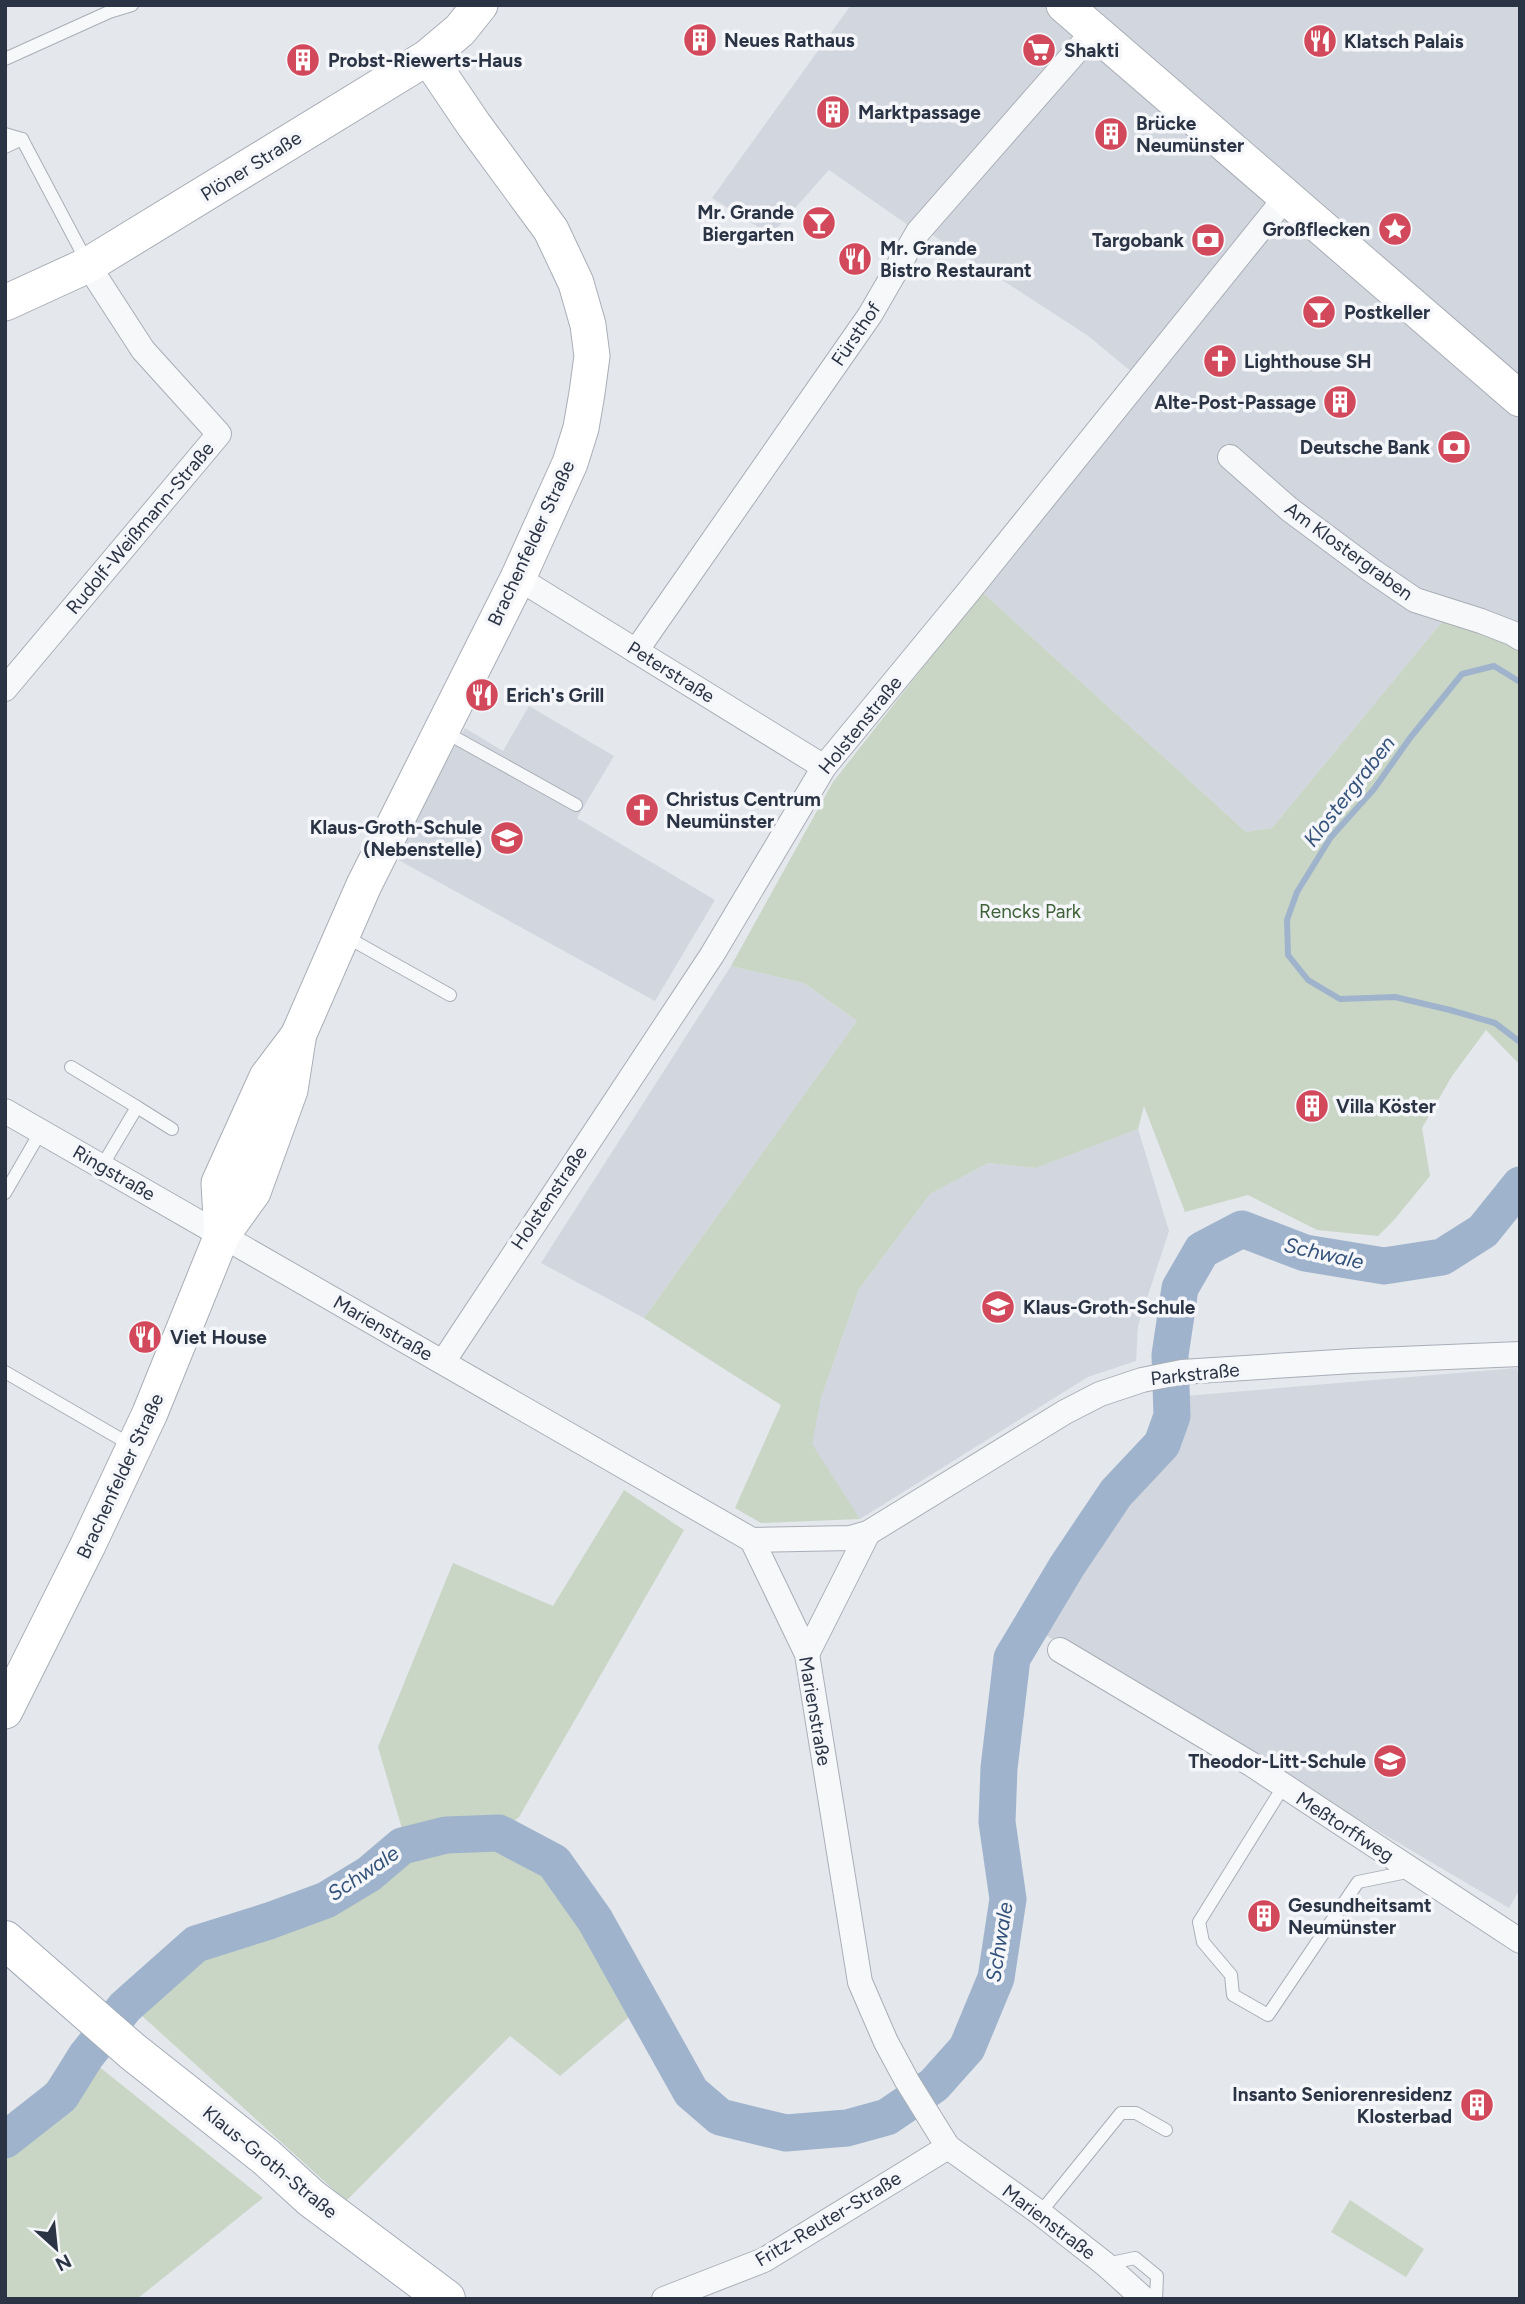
<svg xmlns="http://www.w3.org/2000/svg" width="1525" height="2304" font-family="Figtree,sans-serif">
  <style>
    .built { fill: #d2d6de }
    .green { fill: #c9d6c5 }
    .lines { fill: none; stroke-linecap: round; stroke-linejoin: round }
    .stream { stroke: #9fb4cc; stroke-width: 6 }
    .river { stroke: #9fb4cc; stroke-width: 37 }
    .lane-casing { stroke: #a9aeb7; stroke-width: 14 }
    .street-casing { stroke: #a9aeb7; stroke-width: 26 }
    .secondary-casing { stroke: #a9aeb7; stroke-width: 37 }
    .primary-casing { stroke: #a3abb8; stroke-width: 40 }
    .lane { stroke: #f7f8fa; stroke-width: 12 }
    .street { stroke: #f7f8fa; stroke-width: 24 }
    .secondary { stroke: #fff; stroke-width: 35 }
    .primary { stroke: #fff; stroke-width: 38 }
    .labels { text-anchor: middle; dominant-baseline: central; stroke-width: 7; stroke-linejoin: round; paint-order: stroke }
    .poi-label { font-size: 19px; font-weight: bold; fill: #2b3445; stroke: #f4f6f9; text-anchor: start }
    .street-label { font-size: 19px; fill: #2b3445; stroke: #f4f6f9 }
    .park-label { font-size: 19px; fill: #3f6138; stroke: #f4f6f9 }
    .water-label { font-size: 21px; font-style: italic; fill: #34527a; stroke: #f4f6f9 }
  </style>
  <rect width="100%" height="100%" fill="#e4e7ec"/>
  <!-- built -->
  <g class="built">
    <polygon points="851,5 1520,5 1520,647 1442,622 1272,828 1246,832 982,592 1145,383 1087,335 931,234 918,232 829,170 771,235 712,198"/>
    <polygon points="529,706 614,756 577,818 715,900 655,1001 393,857 465,728 503,751"/>
    <polygon points="731,966 804,983 857,1021 644,1318 541,1263"/>
    <polygon points="1138,1129 1169,1231 1138,1326 1136,1361 1088,1377 860,1519 811,1444 821,1398 859,1289 930,1194 988,1163 1036,1168"/>
    <polygon points="1517,1368 1520,1390 1520,1889 1509,1908 1042,1633 1117,1521 1164,1458 1185,1396"/>
  </g>
  <!-- green -->
  <g class="green">
    <polygon points="982,592 1246,832 1272,828 1442,622 1513,642 1520,647 1520,1065 1486,1030 1452,1076 1422,1128 1430,1176 1394,1220 1378,1236 1317,1230 1248,1195 1185,1212 1144,1106 1138,1129 1036,1168 988,1163 930,1194 859,1289 821,1398 812,1444 860,1519 761,1523 735,1508 781,1405 644,1318 857,1021 804,983 731,966 833,782"/>
    <polygon points="624,1490 684,1530 519,1817 499,1833 554,1862 595,1920 643,2005 560,2076 510,2036 346,2201 119,1995 201,1929 273,1914 327,1894 403,1832 378,1747 453,1563 553,1606"/>
    <polygon points="77,2049 263,2198 137,2299 5,2299 5,2122 27,2105"/>
    <polygon points="1350,2200 1424,2249 1406,2277 1331,2232"/>
  </g>
  <g class="lines">
    <!-- stream -->
    <polyline class="stream" points="1520,682 1494,666 1462,674 1410,738 1374,789 1331,837 1297,892 1287,920 1288,955 1308,980 1340,999 1395,997 1450,1010 1495,1023 1520,1042"/>
    <!-- river -->
    <polyline class="river" points="5,2140 61,2096 86,2056 125,2007 196,1944 269,1921 326,1900 369,1874 402,1846 446,1835 499,1833 554,1862 595,1920 691,2092 720,2117 786,2133 847,2128 887,2117 934,2085 967,2048 996,1978 1008,1899 997,1822 999,1768 1012,1658 1067,1566 1116,1493 1162,1444 1172,1416 1170,1355 1180,1288 1202,1250 1242,1229 1305,1253 1384,1266 1442,1257 1483,1231 1520,1185"/>
    <!-- lane casing -->
    <g class="lane-casing">
      <g id="lane">
        <polyline points="5,59 109,12 132,5"/>
        <polyline points="5,134 22,139 87,262"/>
        <polyline points="5,147 22,139"/>
        <polyline points="445,732 576,805"/>
        <polyline points="343,935 450,995"/>
        <polyline points="71,1067 137,1107 102,1166"/>
        <polyline points="137,1107 172,1129"/>
        <polyline points="5,1193 41,1131"/>
        <polyline points="5,1372 131,1445"/>
        <polyline points="1283,1787 1199,1922 1203,1942 1231,1975 1233,1995 1268,2015 1358,1882 1412,1871"/>
        <polyline points="1040,2213 1121,2113 1136,2113 1166,2130"/>
        <polyline points="1106,2264 1135,2258 1157,2276 1156,2299"/>
      </g>
    </g>
    <!-- street casing -->
    <g class="street-casing">
      <g id="street">
        <polyline points="1230,457 1289,509 1371,570 1415,600 1481,621 1512,633 1520,638"/>
        <polyline points="518,578 824,767"/>
        <polyline points="636,651 870,315 918,232 1094,31"/>
        <polyline points="5,689 219,434 143,350 88,265"/>
        <polyline points="5,1111 752,1540 807,1654 860,1982 886,2042 907,2081 948,2147 1040,2213 1105,2264 1144,2299"/>
        <polyline points="443,1362 712,955 824,767 969,591 1286,197"/>
        <polyline points="868,1533 1065,1412 1100,1394 1142,1380 1182,1372 1353,1361 1520,1354"/>
        <polyline points="752,1540 850,1538 868,1533 807,1654"/>
        <polyline points="1060,1650 1251,1764 1520,1941"/>
        <polyline points="664,2299 764,2260 948,2147"/>
      </g>
    </g>
    <!-- secondary casing -->
    <g class="secondary-casing">
      <g id="secondary">
        <polyline points="1064,5 1520,399"/>
        <polyline points="5,303 88,265 428,57 460,30 480,5"/>
        <polyline points="222,1235 219,1183 267,1077 298,1036 364,885 518,578 570,463 581,428 587,393 592,356 588,325 576,283 551,230 474,125 428,57"/>
        <polyline points="5,1711 88,1545 150,1413 222,1235 253,1192 290,1090 298,1039"/>
      </g>
    </g>
    <!-- primary casing -->
    <g class="primary-casing">
      <polyline id="primary" points="5,1940 132,2051 266,2157 311,2198 446,2299"/>
    </g>
    <!-- lane -->
    <use href="#lane" class="lane"/>
    <!-- street -->
    <use href="#street" class="street"/>
    <!-- secondary -->
    <use href="#secondary" class="secondary"/>
    <!-- primary -->
    <use href="#primary" class="primary"/>
  </g>
  <!-- icons -->
  <defs>
    <g id="building-disc" transform="scale(1.75)"><circle r="9.5" fill="#d1495b" stroke="#f4f6f9"/><path d="M-4-6H4V6H1V3H-1V6H-4ZM-2.5-4.3h1.7v1.8h-1.7ZM.8-4.3h1.7v1.8H.8ZM-2.5-1h1.7V.8h-1.7ZM.8-1h1.7V.8H.8Z" fill="#fff"/></g>
    <g id="restaurant-disc" transform="scale(1.75)"><circle r="9.5" fill="#d1495b" stroke="#f4f6f9"/><path d="M-5-6h1v4h1v-4h1v4h1v-4h1v5L-1.5 .5V6h-2V.5L-5-1ZM5-6V6H3V1.5H1.5Q1.5-4 5-6Z" fill="#fff"/></g>
    <g id="supermarket-disc" transform="scale(1.75)"><circle r="9.5" fill="#d1495b" stroke="#f4f6f9"/><path d="M-6-5.5h2.5l.6 2H6L4.5 2H-2.5L-4.4-4H-6ZM-1.5 3.2a1.3 1.3 0 1 0 .1 0ZM3 3.2a1.3 1.3 0 1 0 .1 0Z" fill="#fff"/></g>
    <g id="bar-disc" transform="scale(1.75)"><circle r="9.5" fill="#d1495b" stroke="#f4f6f9"/><path d="M-6-5H6L.8 .8V4.5H3.5V6h-7V4.5H-.8V.8Z" fill="#fff"/></g>
    <g id="sight-disc" transform="scale(1.75)"><circle r="9.5" fill="#d1495b" stroke="#f4f6f9"/><path d="M0-6L1.8-2.2L6-1.7L2.9 1.2L3.7 5.4L0 3.3L-3.7 5.4L-2.9 1.2L-6-1.7L-1.8-2.2Z" fill="#fff"/></g>
    <g id="bank-disc" transform="scale(1.75)"><circle r="9.5" fill="#d1495b" stroke="#f4f6f9"/><path d="M-6-4H6V4H-6ZM0-2.3a2.3 2.3 0 1 0 0 4.6a2.3 2.3 0 1 0 0-4.6Z" fill="#fff"/></g>
    <g id="church-disc" transform="scale(1.75)"><circle r="9.5" fill="#d1495b" stroke="#f4f6f9"/><path d="M-1.2-6h2.4v3.5h3.3v2.4h-3.3V6h-2.4V-.1h-3.3v-2.4h3.3Z" fill="#fff"/></g>
    <g id="school-disc" transform="scale(1.75)"><circle r="9.5" fill="#d1495b" stroke="#f4f6f9"/><path d="M0-5L7-2L0 1L-7-2ZM-4 1L0 2.5L4 1V4Q0 6-4 4Z" fill="#fff"/></g>
  </defs>
  <g fill-rule="evenodd">
    <use href="#building-disc" x="700" y="40"/>
    <use href="#restaurant-disc" x="1320" y="41"/>
    <use href="#supermarket-disc" x="1039" y="50"/>
    <use href="#building-disc" x="303" y="60"/>
    <use href="#building-disc" x="833" y="112"/>
    <use href="#building-disc" x="1111" y="134"/>
    <use href="#bar-disc" x="819" y="223"/>
    <use href="#sight-disc" x="1395" y="229"/>
    <use href="#bank-disc" x="1208" y="240"/>
    <use href="#restaurant-disc" x="855" y="259"/>
    <use href="#bar-disc" x="1319" y="312"/>
    <use href="#church-disc" x="1220" y="361"/>
    <use href="#building-disc" x="1340" y="402"/>
    <use href="#bank-disc" x="1454" y="447"/>
    <use href="#restaurant-disc" x="482" y="695"/>
    <use href="#church-disc" x="642" y="810"/>
    <use href="#school-disc" x="507" y="838"/>
    <use href="#building-disc" x="1312" y="1106"/>
    <use href="#school-disc" x="998" y="1307"/>
    <use href="#restaurant-disc" x="145" y="1337"/>
    <use href="#school-disc" x="1390" y="1761"/>
    <use href="#building-disc" x="1264" y="1916"/>
    <use href="#building-disc" x="1477" y="2105"/>
  </g>
  <g class="labels">
    <!-- poi labels -->
    <g class="poi-label">
      <text x="724" y="40">Neues Rathaus</text>
      <text x="1344" y="41">Klatsch Palais</text>
      <text x="1064" y="50">Shakti</text>
      <text x="328" y="60">Probst-Riewerts-Haus</text>
      <text x="858" y="112">Marktpassage</text>
      <text x="1136" y="123">Brücke<tspan x="1136" dy="22">Neumünster</tspan></text>
      <text x="794" y="212" text-anchor="end">Mr. Grande<tspan x="794" dy="22">Biergarten</tspan></text>
      <text x="1370" y="229" text-anchor="end">Großflecken</text>
      <text x="1184" y="240" text-anchor="end">Targobank</text>
      <text x="880" y="248">Mr. Grande<tspan x="880" dy="22">Bistro Restaurant</tspan></text>
      <text x="1344" y="312">Postkeller</text>
      <text x="1244" y="361">Lighthouse SH</text>
      <text x="1316" y="402" text-anchor="end">Alte-Post-Passage</text>
      <text x="1430" y="447" text-anchor="end">Deutsche Bank</text>
      <text x="506" y="695">Erich's Grill</text>
      <text x="666" y="799">Christus Centrum<tspan x="666" dy="22">Neumünster</tspan></text>
      <text x="482" y="827" text-anchor="end">Klaus-Groth-Schule<tspan x="482" dy="22">(Nebenstelle)</tspan></text>
      <text x="1336" y="1106">Villa Köster</text>
      <text x="1023" y="1307">Klaus-Groth-Schule</text>
      <text x="170" y="1337">Viet House</text>
      <text x="1366" y="1761" text-anchor="end">Theodor-Litt-Schule</text>
      <text x="1288" y="1905">Gesundheitsamt<tspan x="1288" dy="22">Neumünster</tspan></text>
      <text x="1452" y="2094" text-anchor="end">Insanto Seniorenresidenz<tspan x="1452" dy="22">Klosterbad</tspan></text>
    </g>
    <!-- street labels -->
    <g class="street-label">
      <text transform="translate(251 166) rotate(-32)">Plöner Straße</text>
      <text transform="translate(856 334) rotate(-56)">Fürsthof</text>
      <text transform="translate(140 528) rotate(-50)">Rudolf-Weißmann-Straße</text>
      <text transform="translate(531 543) rotate(-65)">Brachenfelder Straße</text>
      <text transform="translate(1349 551) rotate(36)">Am Klostergraben</text>
      <text transform="translate(671 672) rotate(32)">Peterstraße</text>
      <text transform="translate(860 725) rotate(-51)">Holstenstraße</text>
      <text transform="translate(114 1173) rotate(30)">Ringstraße</text>
      <text transform="translate(549 1198) rotate(-56)">Holstenstraße</text>
      <text transform="translate(383 1328) rotate(30)">Marienstraße</text>
      <text transform="translate(1195 1374) rotate(-6)">Parkstraße</text>
      <text transform="translate(120 1476) rotate(-65)">Brachenfelder Straße</text>
      <text transform="translate(815 1711) rotate(80)">Marienstraße</text>
      <text transform="translate(1345 1827) rotate(33)">Meßtorffweg</text>
      <text transform="translate(270 2162) rotate(39)">Klaus-Groth-Straße</text>
      <text transform="translate(828 2219) rotate(-31)">Fritz-Reuter-Straße</text>
      <text transform="translate(1049 2222) rotate(37)">Marienstraße</text>
    </g>
    <!-- park labels -->
    <g class="park-label">
      <text x="1030" y="911">Rencks Park</text>
    </g>
    <!-- water labels -->
    <g class="water-label">
      <text transform="translate(1349 791) rotate(-52)">Klostergraben</text>
      <text transform="translate(1324 1253) rotate(13)">Schwale</text>
      <text transform="translate(363 1873) rotate(-34)">Schwale</text>
      <text transform="translate(999 1942) rotate(-81)">Schwale</text>
    </g>
  </g>
  <!-- border -->
  <rect width="1525" height="2304" fill="none" stroke="#2b3445" stroke-width="14"/>
  <!-- north arrow -->
  <g transform="translate(56 2248) rotate(153)" stroke="#f4f6f9" stroke-width="5" paint-order="stroke">
  <path d="M0-5L12 26L0 18L-12 26Z" fill="#2b3445"/>
  <text y="-10" font-size="19" font-weight="bold" text-anchor="middle" fill="#2b3445">N</text>
  </g>
</svg>
